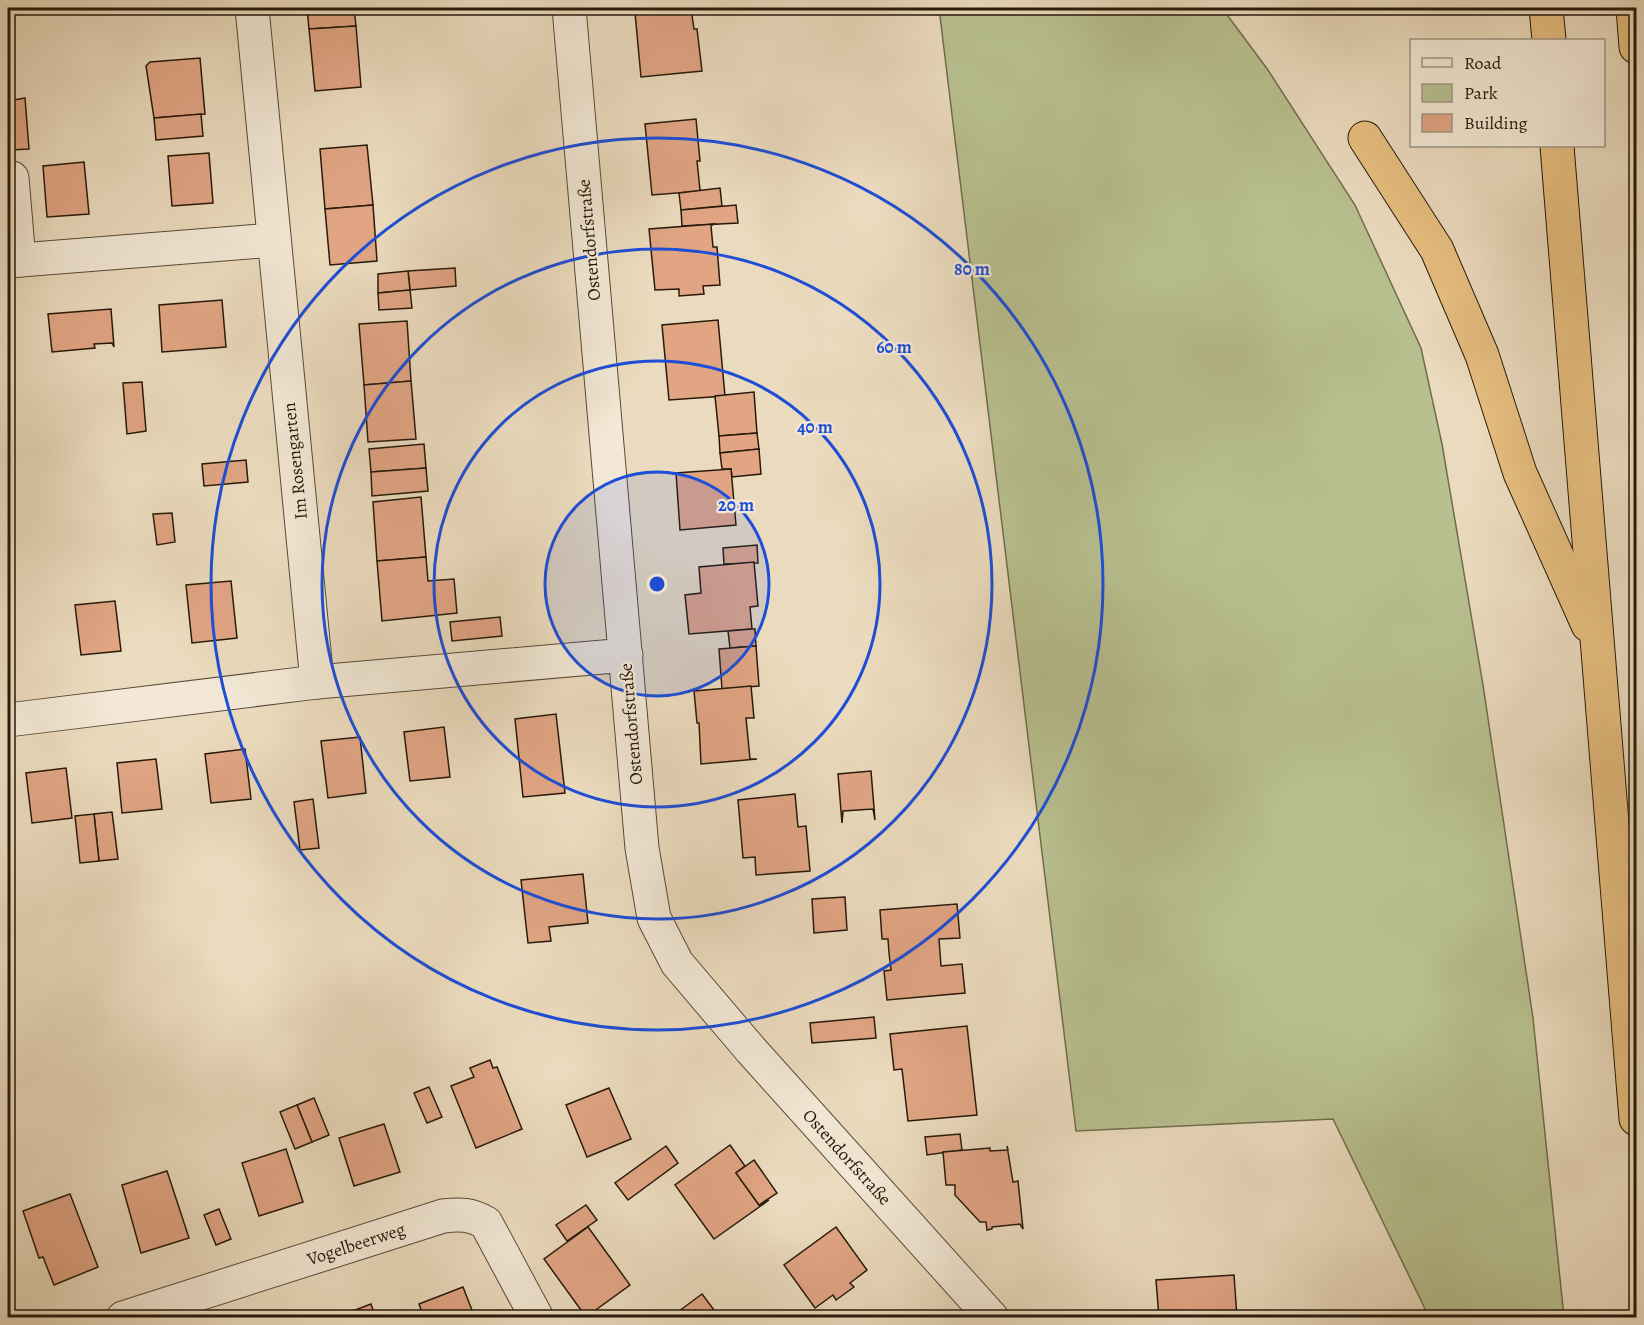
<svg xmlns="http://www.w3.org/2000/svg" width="1644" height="1325" font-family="Alegreya,serif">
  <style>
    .green { fill: #b8c090; stroke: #706d4d; stroke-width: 1.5 }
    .building { fill: #e1a584; stroke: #271a0a; stroke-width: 1.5 }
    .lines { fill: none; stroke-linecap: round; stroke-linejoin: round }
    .minor-casing { stroke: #584a37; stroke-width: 35 }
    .motorway-casing { stroke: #271a0a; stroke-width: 35 }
    .minor { stroke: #f2e8d5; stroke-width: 33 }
    .motorway { stroke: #e6be7f; stroke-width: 33 }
    .ring { fill: none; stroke: #1d4ed8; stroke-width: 3 }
    .labels { text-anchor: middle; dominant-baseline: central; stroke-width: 4.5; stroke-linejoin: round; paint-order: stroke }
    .street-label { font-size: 18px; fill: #271a0a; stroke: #f2e8d5 }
    .centre { fill: #1d4ed8; stroke: #f2e8d5; stroke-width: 3 }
    .ring-label { font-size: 18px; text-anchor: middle; font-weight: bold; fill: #1d4ed8; stroke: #f2e8d5; stroke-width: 4.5; stroke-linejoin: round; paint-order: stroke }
  </style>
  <rect width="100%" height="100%" fill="#ebdbbe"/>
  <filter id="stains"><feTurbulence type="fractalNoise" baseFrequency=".00333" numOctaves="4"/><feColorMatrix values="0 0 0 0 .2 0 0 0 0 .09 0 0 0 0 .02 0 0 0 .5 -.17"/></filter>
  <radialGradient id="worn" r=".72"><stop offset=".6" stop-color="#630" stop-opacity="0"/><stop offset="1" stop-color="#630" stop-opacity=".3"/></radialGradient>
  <!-- green -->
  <polygon class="green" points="939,8 1222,8 1268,70 1355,205 1421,348 1442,444 1483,685 1533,1018 1564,1317 1429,1317 1333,1119 1076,1131"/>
  <!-- building -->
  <g class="building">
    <polygon points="307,8 354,8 356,26 309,29"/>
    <polygon points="696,9 691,9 694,29 697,29 702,71 641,77 635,13"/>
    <polygon points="356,26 361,87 315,91 309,29"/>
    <polygon points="200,58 205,114 154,118 146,66 150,62"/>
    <polygon points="25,98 29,149 11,150 8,101"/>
    <polygon points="8,113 11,150 8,151"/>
    <polygon points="201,114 203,136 156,140 154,118"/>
    <polygon points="696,119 700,161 697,161 700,190 702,191 652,195 645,124"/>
    <polygon points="367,145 373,205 325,209 320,149"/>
    <polygon points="209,153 213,203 172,206 168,156"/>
    <polygon points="84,162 89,214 47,217 43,166"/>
    <polygon points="720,188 722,206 681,210 679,193"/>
    <polygon points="373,205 377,261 330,265 325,209"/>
    <polygon points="736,205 738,223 682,226 681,210"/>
    <polygon points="714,224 711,226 713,247 717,247 720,285 703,286 704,294 679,296 679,289 655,290 649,229"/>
    <polygon points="455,268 456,286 410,290 408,271"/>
    <polygon points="408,271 410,290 378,293 378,274"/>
    <polygon points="410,290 412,308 379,310 378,293"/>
    <polygon points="222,300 226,347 162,352 159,305"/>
    <polygon points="111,309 114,347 112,343 94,344 95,348 52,352 48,314"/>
    <polygon points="718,320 725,396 669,400 662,325"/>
    <polygon points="407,321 411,381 364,385 359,324"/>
    <polygon points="411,381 416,439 368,442 364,385"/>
    <polygon points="142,382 146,431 127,434 123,383"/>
    <polygon points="754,392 757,433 719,436 715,396"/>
    <polygon points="757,433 759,449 720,453 719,436"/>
    <polygon points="424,444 426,468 371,472 369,449"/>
    <polygon points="759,449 761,474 732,477 731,469 722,469 720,453"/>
    <polygon points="246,460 248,482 204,486 202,464"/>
    <polygon points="426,468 428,491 372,496 371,472"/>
    <polygon points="731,469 736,525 680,530 676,473"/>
    <polygon points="421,497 426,557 377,561 373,502"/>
    <polygon points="172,513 175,542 157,545 153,514"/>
    <polygon points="757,545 758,563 724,564 723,548"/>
    <polygon points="426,557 428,581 454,579 457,613 382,621 377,561"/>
    <polygon points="754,562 758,606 750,607 752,629 689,634 685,595 701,593 699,567"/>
    <polygon points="231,581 237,638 192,643 186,585"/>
    <polygon points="115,601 121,651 81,655 75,605"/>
    <polygon points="500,617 502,636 452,641 450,622"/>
    <polygon points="8,625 11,663 8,663"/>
    <polygon points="752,629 755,629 756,646 730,648 728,631"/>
    <polygon points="756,646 759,686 722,689 719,649"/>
    <polygon points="751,686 754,718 746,718 750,759 757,759 701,764 699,723 697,723 694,691"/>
    <polygon points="556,714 565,793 523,797 515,719"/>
    <polygon points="444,727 450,777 410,781 404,732"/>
    <polygon points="360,737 366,793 328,798 321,741"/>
    <polygon points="245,749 251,799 211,803 205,754"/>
    <polygon points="156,759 162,809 122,813 117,763"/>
    <polygon points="66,768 72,818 32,823 26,773"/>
    <polygon points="871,771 875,820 873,809 843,811 842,823 838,774"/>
    <polygon points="795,794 798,827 806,826 810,871 756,875 755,857 743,858 738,800"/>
    <polygon points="313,799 319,848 300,850 294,802"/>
    <polygon points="112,812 118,859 99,861 94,814"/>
    <polygon points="94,814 99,861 80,863 75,816"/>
    <polygon points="583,874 588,923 549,927 551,941 528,943 521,880"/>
    <polygon points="845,897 847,930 814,933 812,899"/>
    <polygon points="957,904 960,938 939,939 941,966 962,964 965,993 887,1000 884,971 891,970 889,953 888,939 882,939 880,910"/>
    <polygon points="874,1017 876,1038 812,1043 810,1023"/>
    <polygon points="967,1026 977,1115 908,1121 902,1069 894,1070 890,1034"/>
    <polygon points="490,1060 493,1068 497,1067 522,1129 476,1148 451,1086 474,1077 470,1068"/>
    <polygon points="429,1087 442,1117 427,1123 414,1093"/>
    <polygon points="609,1088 631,1139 587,1157 566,1105"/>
    <polygon points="314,1098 329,1135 312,1142 297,1105"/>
    <polygon points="297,1105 312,1142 295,1149 280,1112"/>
    <polygon points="384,1124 400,1172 354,1186 339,1138"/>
    <polygon points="960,1134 962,1150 927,1155 925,1137"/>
    <polygon points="730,1145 745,1166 736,1173 759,1205 769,1200 714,1239 675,1185"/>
    <polygon points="666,1146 678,1163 628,1200 615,1183"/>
    <polygon points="1007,1146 1013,1182 1018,1181 1023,1229 1020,1224 992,1227 992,1229 987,1230 986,1222 980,1222 955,1195 955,1185 946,1185 943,1152 990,1148 990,1151 1008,1150"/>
    <polygon points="286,1149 303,1202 259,1216 242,1163"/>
    <polygon points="754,1160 777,1193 759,1205 736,1173"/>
    <polygon points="167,1171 189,1238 141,1253 122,1185"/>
    <polygon points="70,1194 98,1267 54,1285 43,1257 39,1258 23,1211"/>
    <polygon points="586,1205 597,1220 567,1241 556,1225"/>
    <polygon points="219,1209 231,1239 216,1245 204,1215"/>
    <polygon points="588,1227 630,1285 586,1317 544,1259"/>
    <polygon points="836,1227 867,1270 850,1283 854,1287 836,1300 833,1295 815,1308 784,1265"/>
    <polygon points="1234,1275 1237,1318 1159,1318 1156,1280"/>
    <polygon points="463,1287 475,1318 424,1318 419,1304"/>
    <polygon points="702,1294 720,1318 672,1318 671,1317"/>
    <polygon points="371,1304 376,1318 334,1318"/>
  </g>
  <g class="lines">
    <!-- minor casing -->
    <g class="minor-casing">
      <g id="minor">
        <polyline points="252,8 317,682"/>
        <polyline points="569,8 642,848 654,918 677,963 751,1050 992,1318"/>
        <polyline points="12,178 19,260"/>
        <polyline points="8,261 274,240"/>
        <polyline points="8,720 317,682 626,655"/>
        <path d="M123,1318L443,1216C460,1214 471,1214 486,1223L537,1318"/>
      </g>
    </g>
    <!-- motorway casing -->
    <g class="motorway-casing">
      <g id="motorway">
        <polyline points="1546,8 1549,40"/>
        <polyline points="1633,8 1636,47"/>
        <polyline points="1365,138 1437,250 1482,355 1520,473 1588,625"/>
        <polyline points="1557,146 1636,1119"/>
      </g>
    </g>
    <!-- minor -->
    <use href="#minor" class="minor"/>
    <!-- motorway -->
    <use href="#motorway" class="motorway"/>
  </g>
  <!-- distance rings -->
  <circle cx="657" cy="584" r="112" fill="#1d4ed8" fill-opacity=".12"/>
  <g class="ring">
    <circle cx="657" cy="584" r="112"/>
    <circle cx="657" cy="584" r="223"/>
    <circle cx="657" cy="584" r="335"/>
    <circle cx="657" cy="584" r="446"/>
  </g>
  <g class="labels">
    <!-- street labels -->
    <g class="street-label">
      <text transform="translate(589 240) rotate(-95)">Ostendorfstraße</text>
      <text transform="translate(295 461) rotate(-96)">Im Rosengarten</text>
      <text transform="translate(631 724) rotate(-95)">Ostendorfstraße</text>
      <text transform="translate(847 1157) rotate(48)">Ostendorfstraße</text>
      <text transform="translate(356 1244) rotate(-18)">Vogelbeerweg</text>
    </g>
  </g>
  <circle cx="657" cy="584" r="9" class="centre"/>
  <g class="ring-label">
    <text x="972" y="275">80 m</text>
    <text x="894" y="353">60 m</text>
    <text x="815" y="433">40 m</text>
    <text x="736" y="511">20 m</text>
  </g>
  <!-- margin -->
  <rect width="1644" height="1325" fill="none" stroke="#ebdbbe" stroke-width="30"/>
  <rect x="9" y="9" width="1626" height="1307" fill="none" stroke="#271a0a" stroke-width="3"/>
  <rect x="15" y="15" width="1614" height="1295" fill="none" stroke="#271a0a" stroke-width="1.5"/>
  <!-- legend -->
  <rect x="1410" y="39" width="195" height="108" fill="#f2e8d5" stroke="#a19684" stroke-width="1.5"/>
  <rect x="1422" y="58" width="30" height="9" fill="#f2e8d5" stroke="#a19684" stroke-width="1.5"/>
  <text x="1464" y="69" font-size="18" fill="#271a0a">Road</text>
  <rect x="1422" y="84" width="30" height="18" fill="#b8c090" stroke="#a19684" stroke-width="1.5"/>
  <text x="1464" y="99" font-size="18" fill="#271a0a">Park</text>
  <rect x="1422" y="114" width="30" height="18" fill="#e1a584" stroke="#a19684" stroke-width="1.5"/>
  <text x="1464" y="129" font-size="18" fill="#271a0a">Building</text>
  <rect width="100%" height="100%" filter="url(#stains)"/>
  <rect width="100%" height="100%" fill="url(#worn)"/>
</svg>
